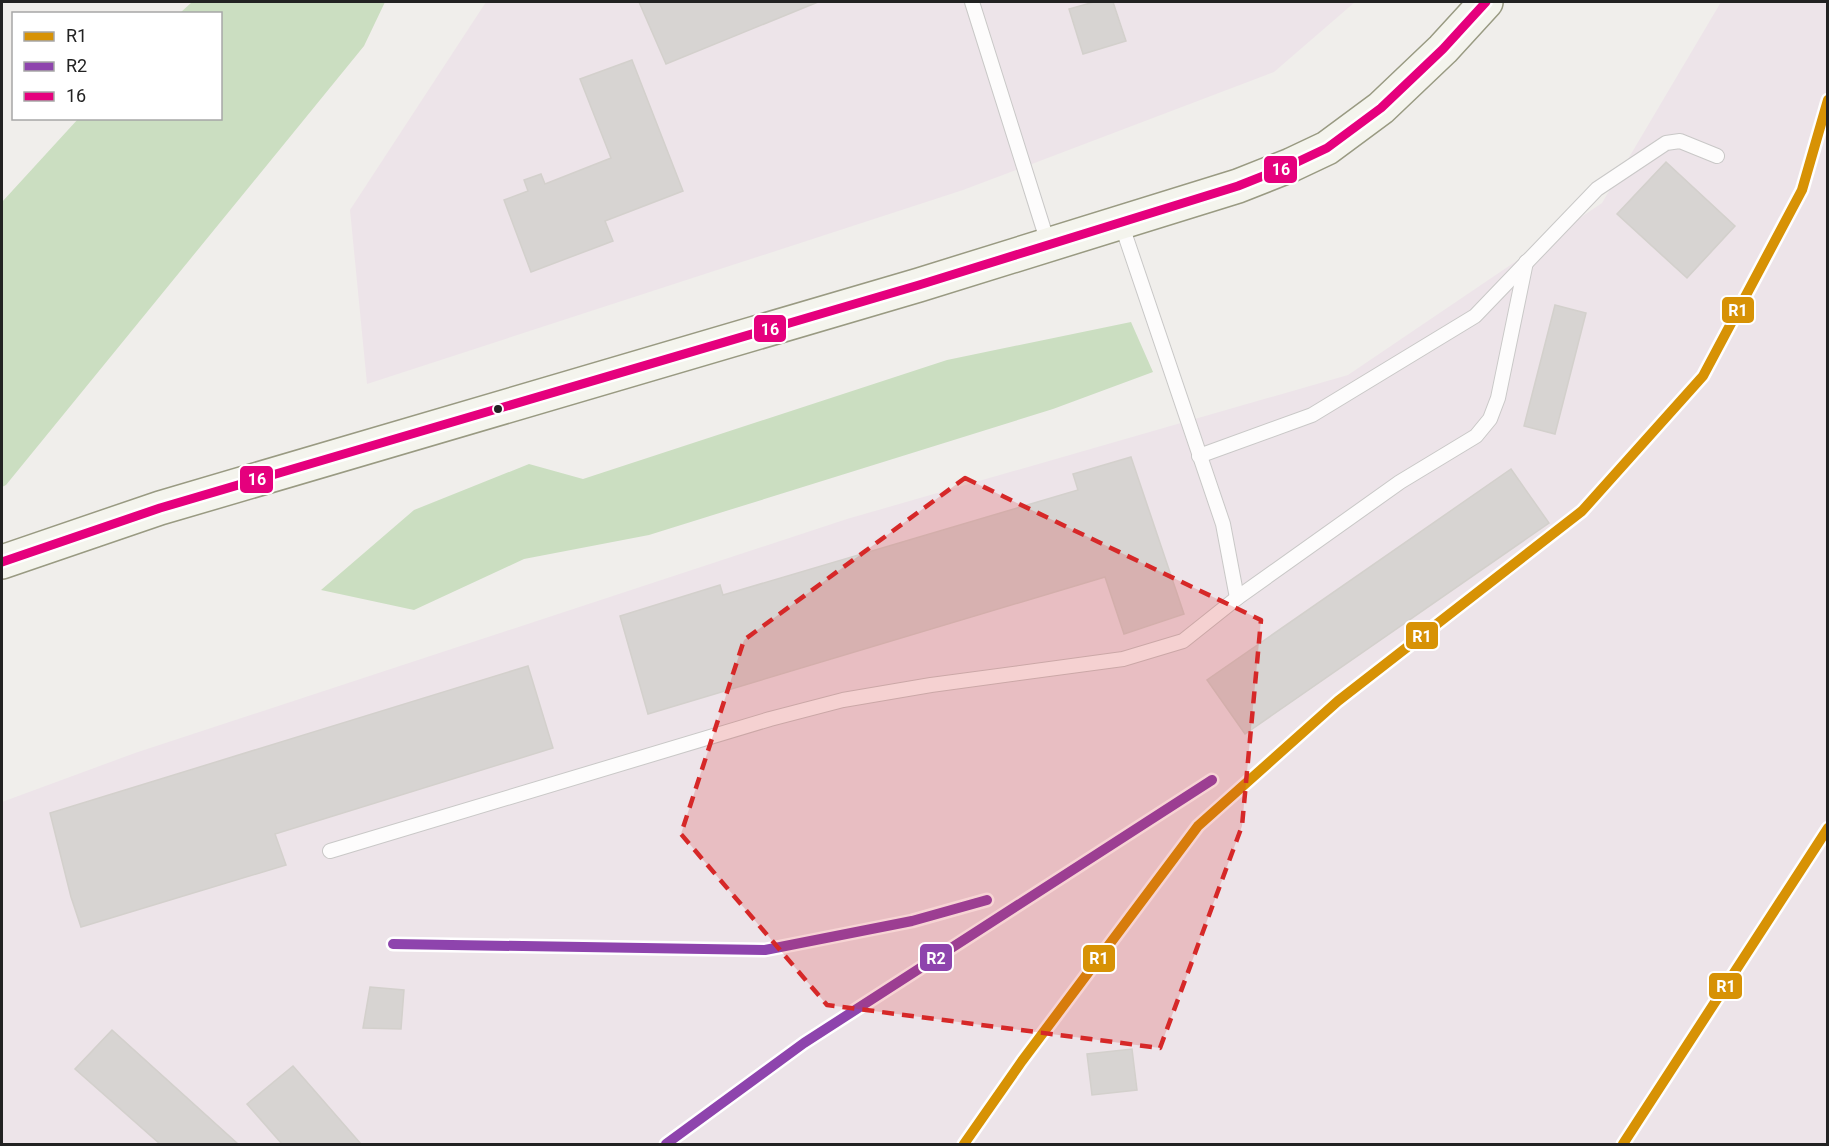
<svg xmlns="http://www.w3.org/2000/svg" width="1829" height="1146" font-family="Roboto,sans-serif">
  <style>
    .industrial { fill: #ede4e9 }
    .forest { fill: #cbdec1 }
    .building { fill: #d7d4d2; stroke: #d3d0cc; stroke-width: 1.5 }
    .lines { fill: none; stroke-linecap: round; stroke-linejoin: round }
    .lane-casing { stroke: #c9c8c7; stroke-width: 16 }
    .secondary-casing { stroke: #999a82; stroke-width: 36 }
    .lane { stroke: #fdfcfc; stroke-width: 14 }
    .secondary { stroke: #f4f4ed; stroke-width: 33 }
    .bus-1-casing { stroke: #fff; stroke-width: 14 }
    .bus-1 { stroke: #e5007d; stroke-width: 9 }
    .rail-1-casing { stroke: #fff; stroke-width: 15 }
    .rail-2-casing { stroke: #fff; stroke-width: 15 }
    .rail-1 { stroke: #d79205; stroke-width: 10 }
    .rail-2 { stroke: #8e44ad; stroke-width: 10 }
    .marked { fill: #d62828; fill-opacity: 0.2; stroke: #d62828; stroke-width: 4.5; stroke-dasharray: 12 8; stroke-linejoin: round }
    .bus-dot { fill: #222; stroke: #fff; stroke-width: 2 }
    .line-badge { stroke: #fff; stroke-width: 2 }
    .badge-label { font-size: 16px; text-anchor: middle; font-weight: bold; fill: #fff }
  </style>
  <rect width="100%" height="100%" fill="#f0eeeb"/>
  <!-- industrial -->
  <g class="industrial">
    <polygon points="486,2 1355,2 1274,72 963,190 367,384 350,210"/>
    <polygon points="1721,2 1827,2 1827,1144 2,1144 2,802 135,753 847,519 1348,375 1602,203"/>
  </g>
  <!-- forest -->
  <g class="forest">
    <polygon points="192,2 385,2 364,46 6,485 2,487 2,202 78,119 220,118 220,14 180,13"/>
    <polygon points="1131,322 1153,372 1053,409 649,535 524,559 414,610 321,590 414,510 529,464 583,479 947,360"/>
  </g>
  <!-- building -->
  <g class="building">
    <polygon points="639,2 818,2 666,64"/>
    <polygon points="1094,2 1113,2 1126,41 1083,54 1069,9"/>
    <polygon points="632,60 683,191 605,221 613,241 531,272 504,200 528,191 524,180 541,174 545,184 611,158 580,79"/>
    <polygon points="1666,162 1735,226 1687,278 1617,214"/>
    <polygon points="1555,305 1586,313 1555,434 1524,426"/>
    <polygon points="1131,457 1184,614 1124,634 1105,577 648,714 620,616 720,585 723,595 1078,490 1073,474"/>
    <polygon points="1511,469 1549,523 1245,734 1207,680"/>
    <polygon points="528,666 553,748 275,834 286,865 81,927 71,897 50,813"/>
    <polygon points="370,987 404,990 401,1029 363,1028"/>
    <polygon points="112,1030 238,1144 160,1144 75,1069"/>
    <polygon points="1132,1049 1137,1090 1092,1095 1087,1054"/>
    <polygon points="293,1066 361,1144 282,1144 247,1104"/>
  </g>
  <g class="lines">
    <!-- lane casing -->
    <g class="lane-casing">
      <g id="lane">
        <polyline points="972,2 1048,243"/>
        <polyline points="1121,223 1223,524 1237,598"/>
        <polyline points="1199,456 1312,415 1475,316 1597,189 1666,143 1680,141 1717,156"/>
        <polyline points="330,851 770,719 843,700 931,685 1123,659 1183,641 1237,598 1400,482 1476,436 1490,419 1498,398 1526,262"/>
      </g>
    </g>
    <!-- secondary casing -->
    <g class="secondary-casing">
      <polyline id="secondary" points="2,562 160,508 919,285 1238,186 1291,165 1327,148 1381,108 1443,49 1486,2"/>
    </g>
    <!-- lane -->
    <use href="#lane" class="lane"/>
    <!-- secondary -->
    <use href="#secondary" class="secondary"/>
    <!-- bus-1 casing -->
    <g class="bus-1-casing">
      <polyline id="bus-1" points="2,562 160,508 919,285 1238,186 1291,165 1327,148 1381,108 1443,49 1486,2"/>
    </g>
    <!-- bus-1 -->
    <use href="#bus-1" class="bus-1"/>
    <!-- rail-1 casing -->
    <g class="rail-1-casing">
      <g id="rail-1">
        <polyline points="964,1144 1022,1061 1198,826 1338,701 1582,511 1703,376 1802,190 1828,100"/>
        <polyline points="1623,1144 1828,828"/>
      </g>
    </g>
    <!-- rail-2 casing -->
    <g class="rail-2-casing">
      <g id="rail-2">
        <polyline points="393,944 765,950 912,921 987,900"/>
        <polyline points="666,1144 804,1043 1212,780"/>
      </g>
    </g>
    <!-- rail-1 -->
    <use href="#rail-1" class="rail-1"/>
    <!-- rail-2 -->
    <use href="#rail-2" class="rail-2"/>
  </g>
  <!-- marked area -->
  <path class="marked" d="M965,478L1261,620L1242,826L1160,1048L827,1005L681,834L744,640Z"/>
  <!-- markers -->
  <circle class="bus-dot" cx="498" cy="409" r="5"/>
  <g class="line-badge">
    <rect x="1263" y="155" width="35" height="29" rx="6" fill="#e5007d"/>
    <rect x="1721" y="296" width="34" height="28" rx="6" fill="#d79205"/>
    <rect x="753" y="314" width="34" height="29" rx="6" fill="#e5007d"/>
    <rect x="239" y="465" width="35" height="29" rx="6" fill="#e5007d"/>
    <rect x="1405" y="621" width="34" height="29" rx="6" fill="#d79205"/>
    <rect x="919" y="943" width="34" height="29" rx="6" fill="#8e44ad"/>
    <rect x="1082" y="944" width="34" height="29" rx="6" fill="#d79205"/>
    <rect x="1708" y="972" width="35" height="28" rx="6" fill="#d79205"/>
  </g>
  <g class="badge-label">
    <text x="1281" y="175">16</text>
    <text x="1738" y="316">R1</text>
    <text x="770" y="335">16</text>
    <text x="257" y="485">16</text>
    <text x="1422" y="642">R1</text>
    <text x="936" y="964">R2</text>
    <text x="1099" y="964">R1</text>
    <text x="1726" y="992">R1</text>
  </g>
  <!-- border -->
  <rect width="1829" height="1146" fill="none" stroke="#222222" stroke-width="6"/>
  <!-- legend -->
  <rect x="12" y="12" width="210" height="108" fill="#ffffff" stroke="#a7a7a7" stroke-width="1.5"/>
  <rect x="24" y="32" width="30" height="9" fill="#d79205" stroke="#a7a7a7" stroke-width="1.5"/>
  <text x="66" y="42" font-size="18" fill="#222222">R1</text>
  <rect x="24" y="62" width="30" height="9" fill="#8e44ad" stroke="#a7a7a7" stroke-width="1.5"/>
  <text x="66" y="72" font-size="18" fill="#222222">R2</text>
  <rect x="24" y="92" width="30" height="9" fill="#e5007d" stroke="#a7a7a7" stroke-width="1.5"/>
  <text x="66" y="102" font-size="18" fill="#222222">16</text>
</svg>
